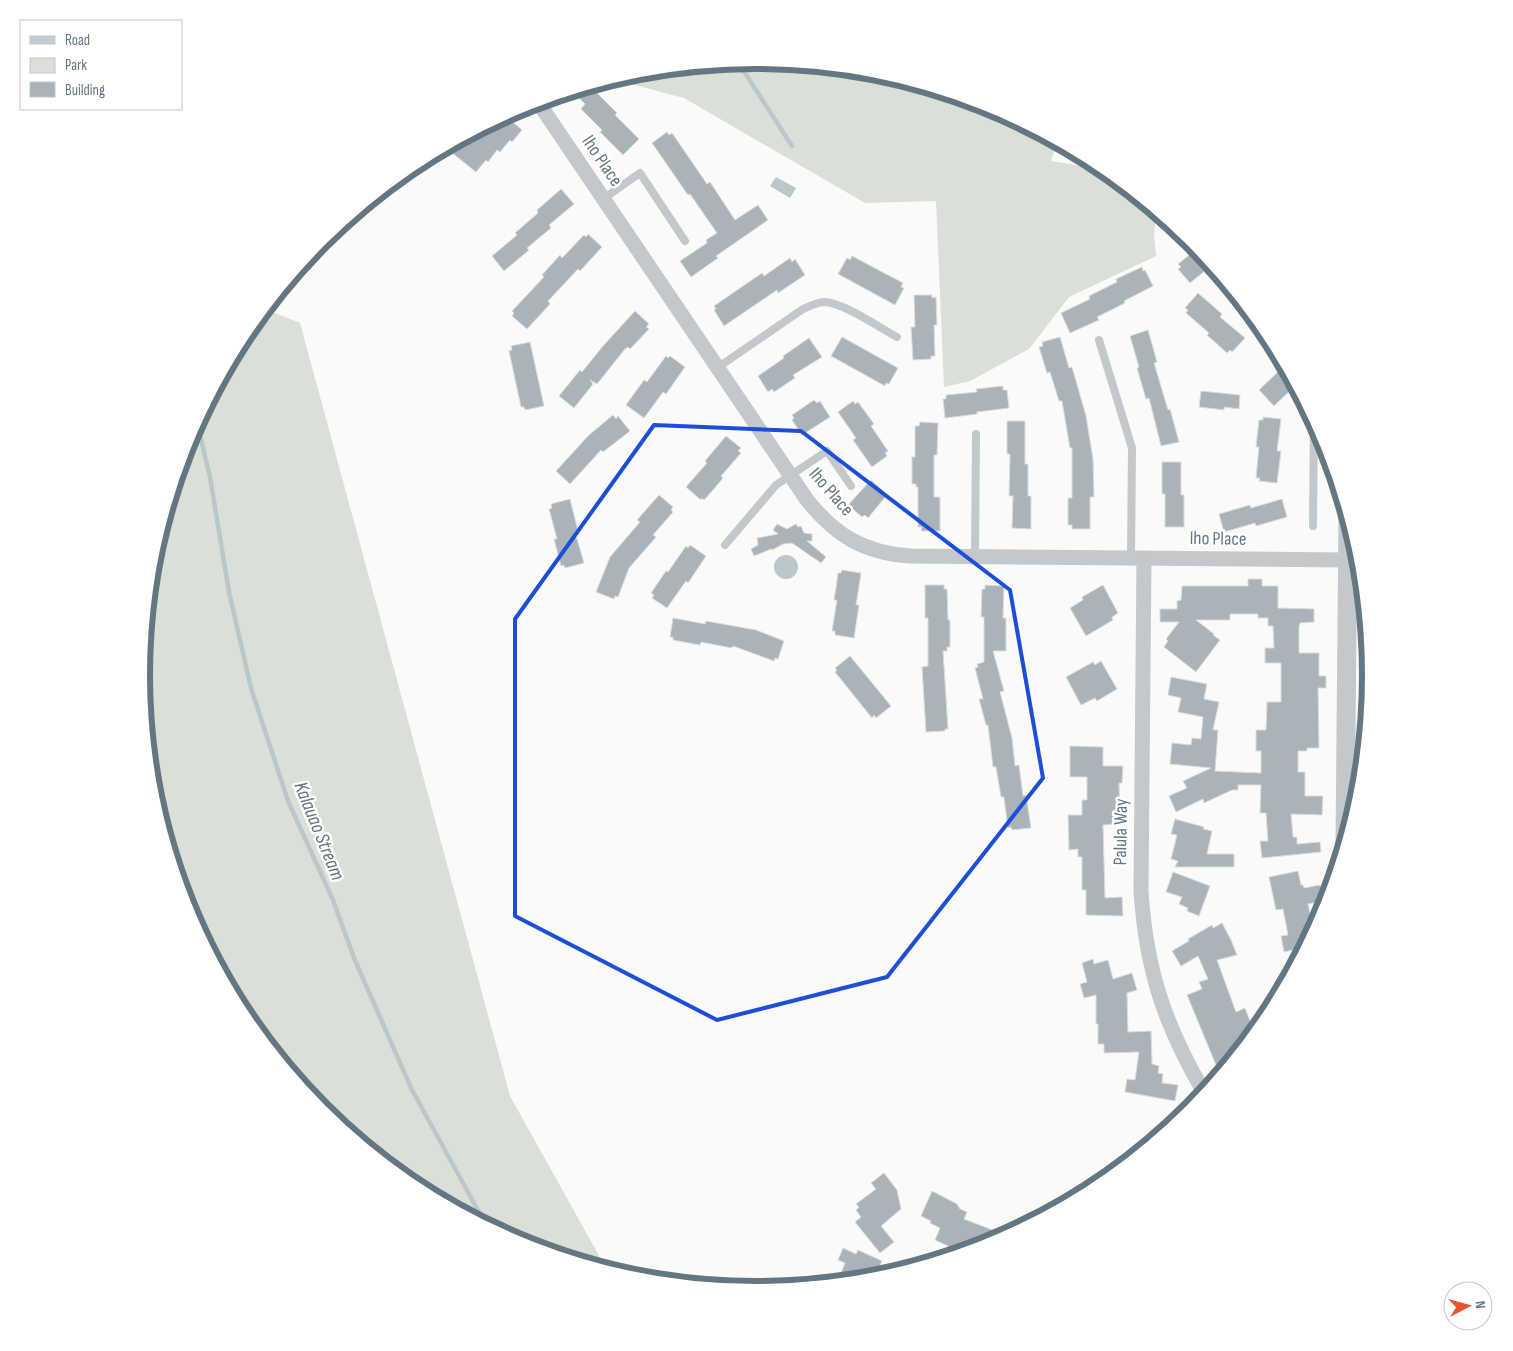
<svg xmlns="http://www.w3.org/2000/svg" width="1513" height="1351" font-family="'Sofia Sans Condensed',sans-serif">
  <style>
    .green { fill: #dadfd7 }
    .water { fill: #bbc7cb }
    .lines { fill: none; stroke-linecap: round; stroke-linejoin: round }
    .stream { stroke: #bbc7cb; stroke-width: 4.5 }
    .building { fill: #aab3b9; stroke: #dcdcda }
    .service { stroke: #c3c8cc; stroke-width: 8 }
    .minor { stroke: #c3c8cc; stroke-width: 15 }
    .tertiary { stroke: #c3c8cc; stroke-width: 19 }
    .marked { fill: none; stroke: #1d4ed8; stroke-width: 4; stroke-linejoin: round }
    .labels { text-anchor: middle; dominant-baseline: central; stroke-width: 5; stroke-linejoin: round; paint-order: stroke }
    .street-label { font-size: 19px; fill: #657683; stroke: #fff }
    .water-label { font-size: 20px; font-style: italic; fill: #60757c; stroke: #fff }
    .rim { fill: none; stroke: #657683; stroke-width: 6 }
  </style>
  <rect width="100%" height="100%" fill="#fafaf8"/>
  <!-- green -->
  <g class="green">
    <polygon points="757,60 877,72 992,107 1057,141 1051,161 1094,168 1112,175 1156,211 1154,235 1156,256 1069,297 1029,349 970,381 944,387 936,201 865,203 684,98 627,83 620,77 637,72"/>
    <polygon points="265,309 300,323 510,1096 607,1270 521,1244 414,1187 321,1111 245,1017 188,911 153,795 141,675 153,555 188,440 245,333"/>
    <polygon points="1366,614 1372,676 1364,757"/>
  </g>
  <!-- water -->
  <g class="water">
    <polygon points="776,177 796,188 790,198 770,186"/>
    <circle cx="786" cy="567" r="12"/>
  </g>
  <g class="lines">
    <!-- stream -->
    <g class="stream">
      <polyline points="738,62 792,146"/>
      <polyline points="197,423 210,477 229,592 251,688 288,801 333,900 354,958 412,1090 486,1225"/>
    </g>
  </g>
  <!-- building -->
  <g class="building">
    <polygon points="607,81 596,92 617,113 615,115 639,139 623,155 600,132 602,130 581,109 585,104 572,91"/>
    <polygon points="505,115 522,130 512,142 510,140 500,152 497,150 488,162 486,160 476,172 451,152 461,139"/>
    <polygon points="667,132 669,135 672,133 707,184 710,182 735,220 758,205 768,220 716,256 718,258 691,277 680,261 707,243 706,240 717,233 690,194 688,195 652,143"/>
    <polygon points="561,189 574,204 549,225 551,228 527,248 529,250 504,271 492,256 517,235 515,233 538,213 537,210"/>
    <polygon points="588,234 602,247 580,271 578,269 548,301 550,304 527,329 512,316 514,313 512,311 544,277 542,275 560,255 562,258 584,235 586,237"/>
    <polygon points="1198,248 1212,265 1190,283 1178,269 1181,267 1178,264"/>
    <polygon points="852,256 903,283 901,287 904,288 895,305 838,274 847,258 850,260"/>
    <polygon points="790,258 792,262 795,259 805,275 778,293 777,290 724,326 714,310 716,309 714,306 762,273 764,276"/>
    <polygon points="1142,267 1143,271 1145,270 1153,286 1124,301 1125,303 1097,317 1099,320 1070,333 1061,313 1090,299 1089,296 1117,282 1116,279"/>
    <polygon points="1198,293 1222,314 1220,317 1245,338 1232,352 1230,350 1227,353 1207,335 1209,333 1186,313 1188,310 1185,308"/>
    <polygon points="914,295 932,295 932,298 936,297 937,325 934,325 935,356 931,356 931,359 913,360 911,327 915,327"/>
    <polygon points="635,311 649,324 646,327 649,329 630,349 628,347 625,349 597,384 590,380 593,384 574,408 559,396 580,370 582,372 603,346"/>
    <polygon points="1148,330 1157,362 1154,363 1168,410 1170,409 1179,442 1161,446 1149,398 1146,399 1137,368 1139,367 1130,336"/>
    <polygon points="842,337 898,368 889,384 886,383 885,386 831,356"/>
    <polygon points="1060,337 1069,368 1072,367 1086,416 1093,459 1094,497 1090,497 1090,529 1072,529 1072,525 1068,525 1068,498 1072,498 1072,448 1070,448 1062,401 1059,401 1050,372 1047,373 1039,347 1043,346 1042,342"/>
    <polygon points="809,338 822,357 793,375 795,378 774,392 772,389 768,392 758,376 784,358 783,356"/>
    <polygon points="530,342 544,406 525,410 524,407 521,407 509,351 512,350 511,346"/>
    <polygon points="666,356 668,358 670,356 685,367 666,394 663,392 644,418 626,405 644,380 647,382"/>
    <polygon points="1286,368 1296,385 1274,406 1259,390 1281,369 1283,371"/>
    <polygon points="1003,386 1003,390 1007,390 1009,408 977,412 977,414 945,418 943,399 946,399 946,395 977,392 976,389"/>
    <polygon points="1201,391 1240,395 1239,409 1224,407 1224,410 1199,407"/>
    <polygon points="814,400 817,403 820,401 830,417 802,435 792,420 794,418 792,415"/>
    <polygon points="853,401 855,404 858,402 874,424 871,426 888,451 885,453 887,456 872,467 853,440 856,438 838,412"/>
    <polygon points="613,415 616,419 618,416 630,431 603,452 601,450 570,484 556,471 589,435"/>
    <polygon points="1263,417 1281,419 1277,451 1281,451 1277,483 1259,481 1260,478 1256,478 1259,447 1256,447 1259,420 1263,420"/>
    <polygon points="1007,421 1025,421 1025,464 1028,464 1028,496 1031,496 1031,529 1012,528 1013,496 1009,496 1010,454 1007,454"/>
    <polygon points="920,422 938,423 937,455 934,455 934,497 940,497 940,531 921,531 922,527 918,527 918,487 916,487 916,484 912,484 912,457 915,457 915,426 919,426"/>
    <polygon points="726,436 741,448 738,451 741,453 721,476 723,478 713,490 704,500 702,498 701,500 686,487 707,463 705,461"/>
    <polygon points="1162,462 1181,462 1181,495 1184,495 1184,527 1165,527 1165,494 1162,494"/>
    <polygon points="871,480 884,492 883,493 886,496 868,518 865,515 862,517 848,505"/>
    <polygon points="659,495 673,507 671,510 673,512 653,535 656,537 629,568 618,597 615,596 614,599 596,592 610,557 640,522 637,520"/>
    <polygon points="570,499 578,531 575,532 584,563 565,568 564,565 561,566 554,539 557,539 549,509 552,508 551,504"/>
    <polygon points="1282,499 1287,517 1256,526 1255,523 1224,532 1219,514 1250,505 1251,508"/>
    <polygon points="777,524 787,529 796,524 798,527 801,526 804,533 812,534 812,541 807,541 826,557 821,563 792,543 783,544 772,550 771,549 754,556 751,549 758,545 757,538 778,534 773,530"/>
    <polygon points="690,545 706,556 688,583 686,581 667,608 652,598 654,595 651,593 666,571 668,572 686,546 688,548"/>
    <polygon points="842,570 861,573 856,605 859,605 854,638 835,635 835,631 832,631 837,600 834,600 836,588 838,573 841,573"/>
    <polygon points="1248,579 1262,579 1262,586 1278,586 1278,608 1314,609 1314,622 1300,623 1299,626 1299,653 1319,653 1319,676 1326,676 1326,688 1318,688 1319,748 1307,748 1307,751 1298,751 1298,772 1305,772 1305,796 1323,796 1322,815 1291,814 1293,837 1297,837 1297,844 1320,842 1321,852 1262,858 1260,841 1268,841 1266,813 1260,813 1261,785 1238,785 1238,790 1232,790 1204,803 1203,799 1176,812 1169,796 1187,788 1183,781 1211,768 1170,764 1172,743 1191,745 1192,738 1201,739 1203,717 1178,712 1181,698 1168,695 1171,677 1207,684 1204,699 1219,702 1213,730 1218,730 1215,771 1261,773 1261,751 1256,751 1256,730 1266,730 1267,702 1281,702 1281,663 1265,663 1265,648 1274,648 1273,626 1268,626 1268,618 1258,618 1258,614 1230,614 1230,620 1196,620 1214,634 1213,635 1220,640 1196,672 1164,647 1168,641 1166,639 1179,622 1160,622 1160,609 1177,609 1177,601 1181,600 1182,586 1248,586"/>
    <polygon points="925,585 944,585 944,589 947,589 948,620 950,620 950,647 947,647 947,651 943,651 948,729 945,729 945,731 926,732 922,667 928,666 928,618 925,618"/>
    <polygon points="985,585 1004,586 1003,618 1006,618 1006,651 993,651 1004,691 1000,692 1012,738 1015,766 1019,765 1023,796 1026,795 1031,828 1012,830 1011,827 1008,828 1004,798 1004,797 1001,797 996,767 993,767 988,725 986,725 979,699 983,699 975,668 978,667 977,664 984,662 984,617 981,617 982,589 985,589"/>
    <polygon points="1103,585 1118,613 1112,617 1113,620 1086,636 1070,608 1083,600 1082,597"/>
    <polygon points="673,618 705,624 706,621 756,630 784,641 778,659 775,658 774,661 733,646 732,648 701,642 700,645 673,640 673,637 670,637"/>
    <polygon points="850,656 891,706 876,718 874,715 872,718 835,672 837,670 835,668"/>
    <polygon points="1101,661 1117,689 1097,701 1095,698 1081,705 1066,677 1093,662 1095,665"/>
    <polygon points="1070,746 1103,747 1103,766 1123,766 1122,783 1119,783 1120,824 1103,825 1105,898 1122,897 1123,916 1086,915 1086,890 1082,890 1082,857 1078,857 1078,849 1069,850 1068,815 1082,815 1082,800 1087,800 1087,777 1070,777"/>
    <polygon points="1175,819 1204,827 1203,829 1212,831 1207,854 1234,854 1234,867 1175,867 1178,861 1171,859 1177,835 1171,834"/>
    <polygon points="1298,871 1301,885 1303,885 1304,888 1320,885 1323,901 1308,904 1314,932 1306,947 1284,952 1281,936 1288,935 1283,909 1276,910 1269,877"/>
    <polygon points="1173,872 1210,886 1199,916 1187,911 1188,908 1179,904 1182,897 1166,892"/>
    <polygon points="1222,923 1231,940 1237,955 1217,960 1236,1012 1245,1008 1254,1031 1243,1035 1246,1044 1237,1055 1216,1065 1187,995 1202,989 1199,982 1208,979 1198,956 1181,966 1172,951 1189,941 1188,939 1212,925 1213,928"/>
    <polygon points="1093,959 1094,964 1108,960 1113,979 1132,973 1137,990 1127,993 1128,1032 1151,1031 1152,1064 1159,1066 1158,1073 1163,1074 1162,1083 1178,1085 1175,1101 1125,1092 1127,1079 1135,1080 1139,1052 1104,1053 1104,1044 1098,1044 1098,1024 1096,1024 1096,995 1084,998 1080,984 1087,982 1082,963"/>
    <polygon points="884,1173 897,1190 901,1209 881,1226 894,1242 880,1253 855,1222 861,1217 856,1210 859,1207 856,1204 876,1189 871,1183"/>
    <polygon points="932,1191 957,1204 960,1209 967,1212 964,1219 1008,1236 992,1244 963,1253 935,1240 940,1228 930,1223 931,1221 921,1216"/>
    <polygon points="843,1248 856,1254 858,1250 882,1261 874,1279 853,1281 840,1276 845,1263 838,1260"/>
  </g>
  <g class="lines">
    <!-- service -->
    <g class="service">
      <polyline points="603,199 640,173 685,241"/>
      <polyline points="1227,292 1233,290"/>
      <polyline points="1099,340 1132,448 1131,558"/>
      <path d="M717,368L803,309C810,306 817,302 825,302C844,303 880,328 897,337"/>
      <polyline points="1313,526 1314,419"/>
      <polyline points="725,545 776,485 827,451 851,486"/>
      <polyline points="975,557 976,434"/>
    </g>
    <!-- minor -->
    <g class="minor">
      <path d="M538,102L807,500C836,536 864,553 911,556L1347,560"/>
      <path d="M1144,558L1141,891C1146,970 1165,1026 1205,1094"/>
      <polyline points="911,1266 915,1268"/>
    </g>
    <!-- tertiary -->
    <polyline class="tertiary" points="1345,845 1348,515"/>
  </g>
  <!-- marked area -->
  <path class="marked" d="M654,425L801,431L1010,590L1043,778L887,977L717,1020L515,916V619Z"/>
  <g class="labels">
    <!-- street labels -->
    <g class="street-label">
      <text transform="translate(602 161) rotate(56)">Iho Place</text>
      <text transform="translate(831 492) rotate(49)">Iho Place</text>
      <text transform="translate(1218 539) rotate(1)">Iho Place</text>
      <text transform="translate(1121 832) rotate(-89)">Palula Way</text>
    </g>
    <!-- water labels -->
    <g class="water-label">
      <text transform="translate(319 831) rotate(68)">Kalauao Stream</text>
    </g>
  </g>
  <!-- crop -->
  <path d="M0 0H1513V1351H0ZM150 675a606 606 0 1 1 1212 0a606 606 0 1 1-1212 0Z" fill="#fff" fill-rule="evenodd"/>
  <path class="rim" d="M150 675a606 606 0 1 1 1212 0a606 606 0 1 1-1212 0Z"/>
  <!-- legend -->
  <rect x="20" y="20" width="162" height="90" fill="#ffffff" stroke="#c1c8cd"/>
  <rect x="30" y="36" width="25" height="8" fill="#c3c8cc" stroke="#c1c8cd"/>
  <text x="65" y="45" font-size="15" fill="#657683">Road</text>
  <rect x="30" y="58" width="25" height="15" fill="#dadfd7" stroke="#c1c8cd"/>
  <text x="65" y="70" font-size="15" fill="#657683">Park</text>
  <rect x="30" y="82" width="25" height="15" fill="#aab3b9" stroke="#c1c8cd"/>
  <text x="65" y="95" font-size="15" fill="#657683">Building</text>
  <!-- north arrow -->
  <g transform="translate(1468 1306) rotate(84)"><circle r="24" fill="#ffffff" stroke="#c1c8cd"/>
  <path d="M0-4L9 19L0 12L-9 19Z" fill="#e4572e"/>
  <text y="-8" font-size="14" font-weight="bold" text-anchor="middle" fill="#657683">N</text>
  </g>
</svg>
